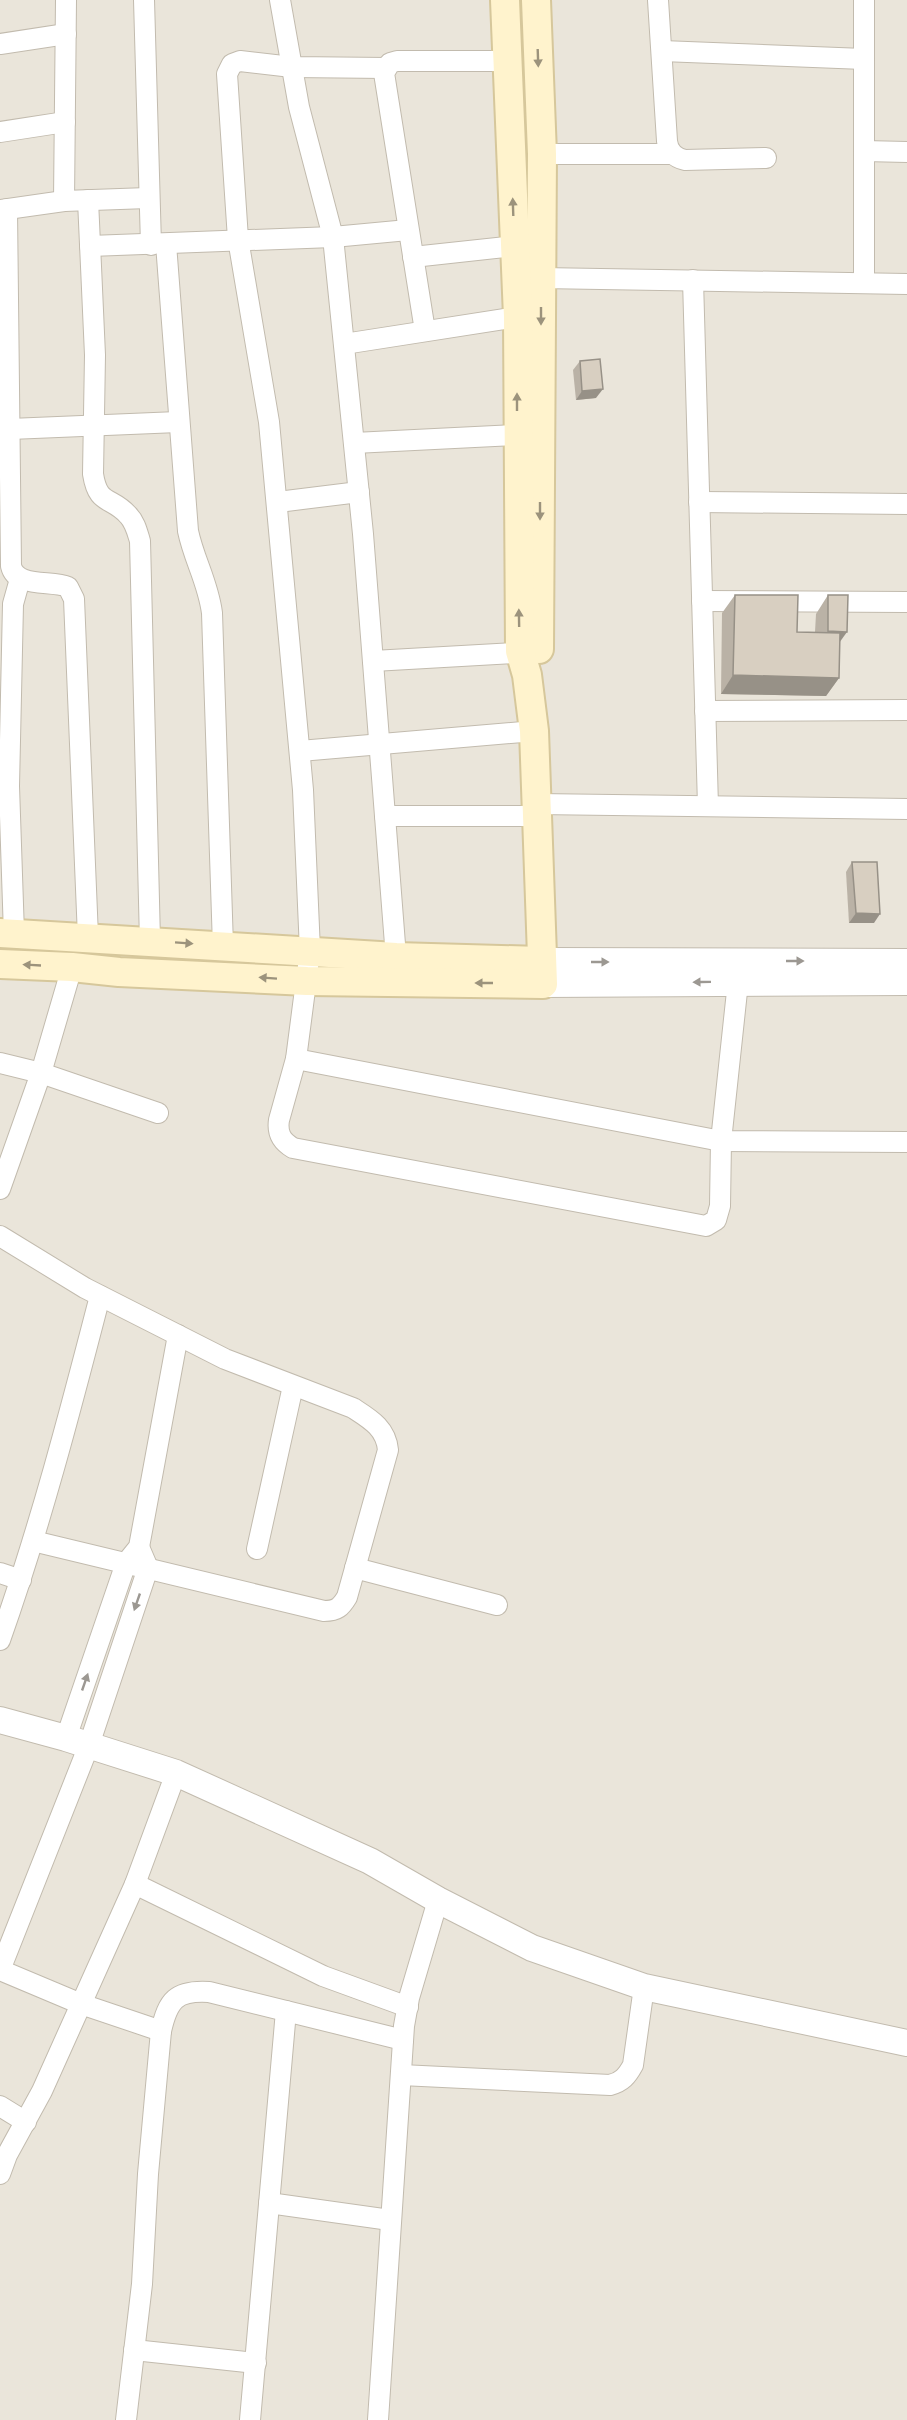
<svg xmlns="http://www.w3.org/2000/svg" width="907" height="2420" font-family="'Open Sans',sans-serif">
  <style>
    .residential { fill: #eae5da }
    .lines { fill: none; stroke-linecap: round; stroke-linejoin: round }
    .minor-casing { stroke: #c2bbae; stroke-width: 22 }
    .tertiary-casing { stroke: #c2bbae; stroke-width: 28 }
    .secondary-casing { stroke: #d6c79b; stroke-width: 32 }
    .minor { stroke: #fff; stroke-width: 20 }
    .tertiary { stroke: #fff; stroke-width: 26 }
    .secondary { stroke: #fff3cd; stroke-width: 28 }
    .wall { fill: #bab2a6 }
    .shaded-wall { fill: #979187 }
    .building { fill: #d8cfc1; stroke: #979187; stroke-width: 1.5 }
    .oneway { fill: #9c937c }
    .oneway2 { fill: #9c9892 }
  </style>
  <rect width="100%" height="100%" fill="#f6f3ec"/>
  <!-- residential -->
  <rect class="residential" x="0" y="0" width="907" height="2420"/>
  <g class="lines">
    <!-- minor casing -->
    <g class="minor-casing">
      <g id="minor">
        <polyline points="144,0 151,245"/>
        <polyline points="280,0 299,107 333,237 363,534 396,957"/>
        <path d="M658,0L667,141C668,151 675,158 685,160L766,158"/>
        <polyline points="864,0 864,283"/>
        <polyline points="0,44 66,34"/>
        <polyline points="662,51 864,59"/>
        <path d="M386,68L292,67L240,61L232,64L227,74L238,239L269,422L303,790L310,951L296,1059L279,1120C277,1133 281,1141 293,1148L706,1226L716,1220L720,1206L721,1141L738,982"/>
        <polyline points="0,132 65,122"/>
        <polyline points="864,151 907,152"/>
        <polyline points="542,154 672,154"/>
        <path d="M88,200L95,355L93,474C98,506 111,496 128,515C135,522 137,531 140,541L150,941"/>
        <polyline points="64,201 66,0"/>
        <path d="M7,209L11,566C16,588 51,580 68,587L74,599L88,937"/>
        <polyline points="0,210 64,201 148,198"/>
        <path d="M166,244L188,531C194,560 208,582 212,613L223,946"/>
        <polyline points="90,246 333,237 408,230"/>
        <polyline points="413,257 515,246"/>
        <polyline points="541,278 907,284"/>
        <polyline points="693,280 708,806"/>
        <polyline points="425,331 384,73 390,63 397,61 508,61"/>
        <polyline points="344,344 518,317"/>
        <polyline points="10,429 178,422"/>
        <polyline points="354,443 517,435"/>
        <polyline points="278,502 359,492"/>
        <polyline points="699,502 907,504"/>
        <polyline points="702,601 907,602"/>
        <polyline points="373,661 532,652"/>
        <polyline points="705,711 907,710"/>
        <polyline points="300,751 534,731"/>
        <polyline points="537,804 907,809"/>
        <polyline points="385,816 537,816"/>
        <polyline points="14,934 9,786 13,604 20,579"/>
        <polyline points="296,1059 721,1141 907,1142"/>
        <polyline points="0,1063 41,1073 158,1113"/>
        <polyline points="0,1189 41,1073 72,967"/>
        <path d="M0,1236L85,1288L225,1359L353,1408C370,1419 386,1428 388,1450L347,1597C341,1607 337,1611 324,1611L33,1541"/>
        <path d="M139,1547L148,1568L89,1745L0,1970L81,2004L161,2031C168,2000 176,1990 209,1992L403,2040"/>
        <polyline points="257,1549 293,1386"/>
        <polyline points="355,1568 497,1605"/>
        <polyline points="0,1573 21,1580"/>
        <path d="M0,1640C40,1527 70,1412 100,1296"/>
        <polyline points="66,1738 126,1563 139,1547 178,1335"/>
        <polyline points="135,1884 323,1976 408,2007"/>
        <path d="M401,2075L610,2085C622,2082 627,2076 633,2065L644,1987"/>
        <polyline points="0,2106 26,2122"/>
        <polyline points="0,2174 7,2155 42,2091 135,1884 176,1773"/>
        <polyline points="269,2203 390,2220"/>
        <polyline points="134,2350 256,2363"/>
        <polyline points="126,2420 142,2284 148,2174 161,2031"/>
        <polyline points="250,2420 286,2011"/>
        <polyline points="378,2420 404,2026 409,1998 438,1900"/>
      </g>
    </g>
    <!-- tertiary casing -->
    <g class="tertiary-casing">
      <g id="tertiary">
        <polyline points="541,961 907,962"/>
        <polyline points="543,984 907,982"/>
        <polyline points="0,1720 66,1738 176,1773 370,1861 438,1900 532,1948 644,1987 907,2043"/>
      </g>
    </g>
    <!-- secondary casing -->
    <g class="secondary-casing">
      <g id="secondary">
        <polyline points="536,0 542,154 539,649"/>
        <polyline points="0,933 396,957 541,961"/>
        <polyline points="0,964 72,967 119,972 307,981 543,984 534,731 527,675 520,651 518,317 505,0"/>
      </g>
    </g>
    <!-- minor -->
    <use href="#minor" class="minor"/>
    <!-- tertiary -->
    <use href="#tertiary" class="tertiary"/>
    <!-- secondary -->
    <use href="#secondary" class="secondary"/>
  </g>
  <!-- wall -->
  <g class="wall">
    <polygon points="580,361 596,398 576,400 573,370"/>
    <polygon points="735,595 797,632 815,632 816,614 828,595 840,642 839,678 826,696 721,694 722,613"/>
    <polygon points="852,862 874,923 849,923 846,872"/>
  </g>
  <!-- shaded-wall -->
  <g class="shaded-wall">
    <polygon points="603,389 596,398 576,400 582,391"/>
    <polygon points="828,631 847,632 834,650 815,649"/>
    <polygon points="733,675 839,678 826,696 721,694"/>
    <polygon points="856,913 880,914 874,923 849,923"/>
  </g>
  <!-- building -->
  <g class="building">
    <polygon points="600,359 603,389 582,391 580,361"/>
    <polygon points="735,595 798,595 797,632 840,633 839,678 733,675"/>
    <polygon points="828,595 848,595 847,632 828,631"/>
    <polygon points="852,862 877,862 880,914 856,913"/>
  </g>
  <!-- one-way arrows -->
  <defs><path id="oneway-solid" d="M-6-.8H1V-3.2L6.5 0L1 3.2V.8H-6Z" transform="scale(1.5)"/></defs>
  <g class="oneway">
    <use href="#oneway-solid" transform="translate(538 58) rotate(88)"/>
    <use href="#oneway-solid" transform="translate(513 207) rotate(-92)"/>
    <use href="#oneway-solid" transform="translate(541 316) rotate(90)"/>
    <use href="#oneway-solid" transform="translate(517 402) rotate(-90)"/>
    <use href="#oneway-solid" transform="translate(540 511) rotate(90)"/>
    <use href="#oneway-solid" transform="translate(519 618) rotate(-91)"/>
    <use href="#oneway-solid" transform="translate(184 943) rotate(4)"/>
    <use href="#oneway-solid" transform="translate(32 965) rotate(-177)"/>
    <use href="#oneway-solid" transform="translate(268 978) rotate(-176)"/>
    <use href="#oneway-solid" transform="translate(484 983) rotate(-180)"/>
  </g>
  <g class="oneway2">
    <use href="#oneway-solid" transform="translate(795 961)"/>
    <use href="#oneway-solid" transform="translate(600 962)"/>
    <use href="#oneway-solid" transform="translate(702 982) rotate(179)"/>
    <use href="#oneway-solid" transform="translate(137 1602) rotate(109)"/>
    <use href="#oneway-solid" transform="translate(85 1682) rotate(-71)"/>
  </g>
</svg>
